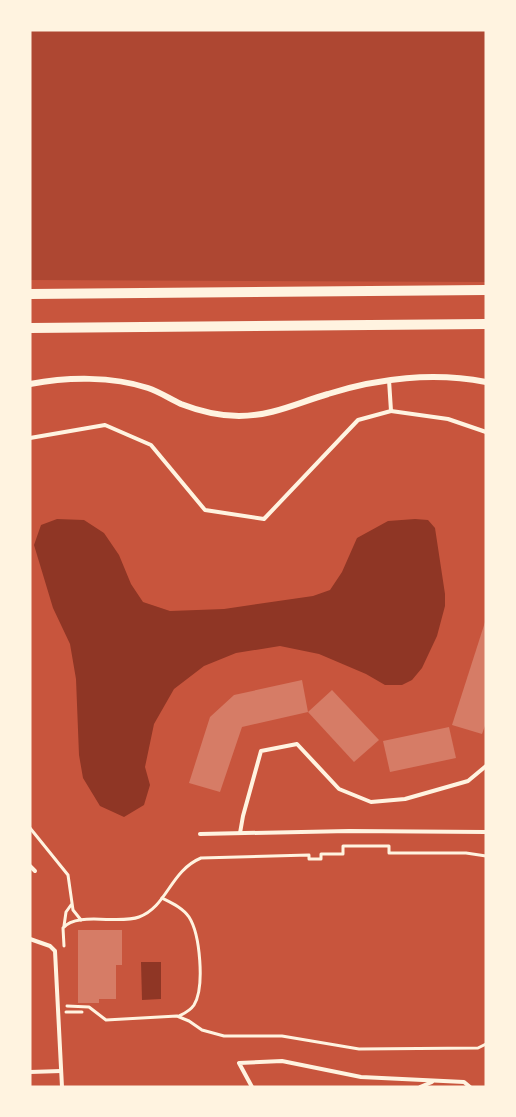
<svg xmlns="http://www.w3.org/2000/svg" width="516" height="1117" font-family="'Fira Sans',sans-serif">
  <style>
    .green { fill: #ae4732 }
    .water { fill: #8f3625 }
    .building { fill: #d67c66 }
    .lines { fill: none; stroke-linecap: round; stroke-linejoin: round }
    .path { stroke: #fff3e0; stroke-width: 3 }
    .service { stroke: #fff3e0; stroke-width: 4 }
    .minor { stroke: #fff3e0; stroke-width: 6 }
    .tertiary { stroke: #fff3e0; stroke-width: 10 }
  </style>
  <rect width="100%" height="100%" fill="#c8553d"/>
  <!-- green -->
  <polygon class="green" points="30,30 486,30 486,282 30,280"/>
  <!-- water -->
  <g class="water">
    <polygon points="57,519 84,520 104,533 119,555 131,584 143,602 170,611 224,609 313,596 330,590 342,572 357,538 388,521 415,519 428,520 435,528 445,594 445,606 437,636 422,668 412,680 402,685 385,685 366,674 319,654 280,646 236,653 204,666 174,689 154,724 145,767 150,785 144,805 124,817 100,806 83,778 79,755 76,679 70,644 53,608 34,545 41,525"/>
    <polygon points="141,962 161,962 161,999 142,1000"/>
  </g>
  <!-- building -->
  <g class="building">
    <polygon points="486,619 486,723 482,734 452,725"/>
    <polygon points="302,680 308,712 242,727 220,792 189,783 210,717 234,695"/>
    <polygon points="332,690 379,740 354,762 308,712"/>
    <polygon points="449,727 456,758 390,772 383,741"/>
    <polygon points="78,930 122,930 122,965 116,965 116,999 99,999 99,1003 78,1003"/>
  </g>
  <g class="lines">
    <!-- path -->
    <g class="path">
      <polyline points="30,828 68,875 73,910 81,920"/>
      <path d="M162,898C172,903 183,908 189,917C200,934 205,987 194,1005C190,1011 185,1013 179,1016"/>
      <polyline points="64,926 66,912 71,905"/>
      <path d="M64,946L63,928C77,911 119,925 139,917C167,907 170,871 201,858L309,855V859H321V854H343V846H389V853H466L486,856"/>
      <polyline points="67,1006 89,1007 106,1020 177,1016 189,1021 202,1030 224,1036 282,1036 359,1049 478,1048 486,1044"/>
      <polyline points="66,1012 82,1012"/>
    </g>
    <!-- service -->
    <g class="service">
      <polyline points="391,411 448,419 486,432"/>
      <polyline points="30,438 105,425 151,445 205,510 264,519 358,420 391,411 389,380"/>
      <polyline points="240,833 243,816 261,751 297,744 339,789 371,802 405,799 468,781 486,766"/>
      <polyline points="200,834 349,831 486,832"/>
      <polyline points="30,866 35,871"/>
      <polyline points="30,939 50,946 55,951 62,1087"/>
      <polyline points="30,1072 61,1071"/>
      <polyline points="252,1087 239,1063 282,1061 361,1077 464,1082 470,1087"/>
      <polyline points="420,1087 432,1082"/>
    </g>
    <!-- minor -->
    <path class="minor" d="M30,384C67,377 112,376 148,388C160,392 170,399 181,404C199,411 220,416 239,416C272,416 297,403 328,394C378,378 434,372 486,382"/>
    <!-- tertiary -->
    <g class="tertiary">
      <polyline points="30,294 486,290"/>
      <polyline points="30,328 486,324"/>
    </g>
  </g>
  <!-- border -->
  <rect width="516" height="1117" fill="none" stroke="#fff3e0" stroke-width="63"/>
</svg>
